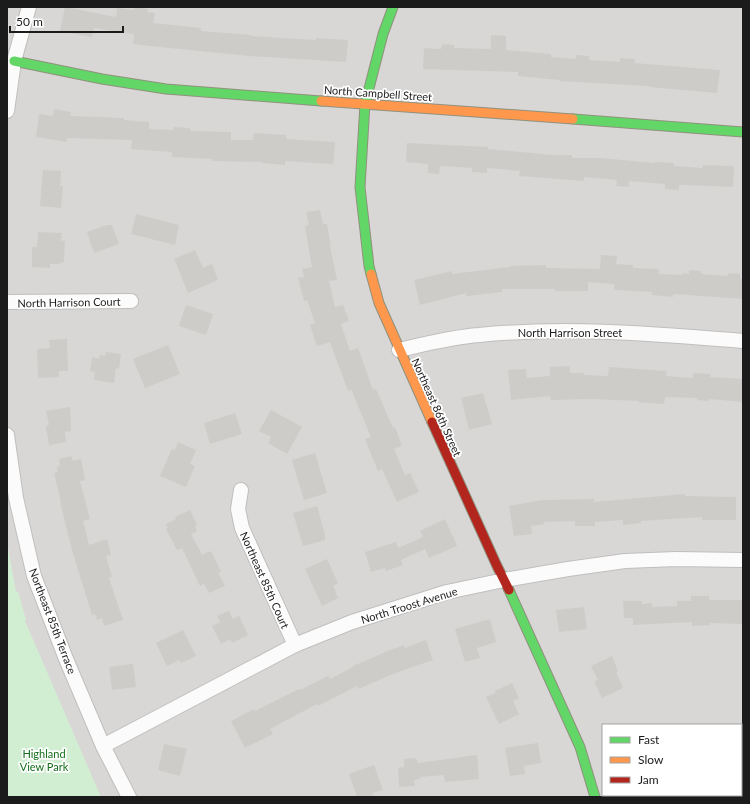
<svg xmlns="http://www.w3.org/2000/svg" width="750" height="804" font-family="Lato,sans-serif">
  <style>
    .residential { fill: #d8d7d5; fill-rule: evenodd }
    .park { fill: #d2eed2 }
    .building { fill: #ceccc9 }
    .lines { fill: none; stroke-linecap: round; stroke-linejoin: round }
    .street-casing { stroke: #c0bfbe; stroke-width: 16 }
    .fast-casing { stroke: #90917e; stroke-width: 11 }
    .slow-casing { stroke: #90917e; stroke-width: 11 }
    .jam-casing { stroke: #90917e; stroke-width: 11 }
    .street { stroke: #fcfbfb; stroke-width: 14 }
    .fast { stroke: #63d668; stroke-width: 9 }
    .slow { stroke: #ff974d; stroke-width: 9 }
    .jam { stroke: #b3261e; stroke-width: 9 }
    .labels { text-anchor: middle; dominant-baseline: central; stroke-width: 3.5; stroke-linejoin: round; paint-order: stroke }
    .street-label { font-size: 11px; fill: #1b1b1b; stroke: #fff }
    .park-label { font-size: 11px; fill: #136f19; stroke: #fff }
  </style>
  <rect width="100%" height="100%" fill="#e9e7e4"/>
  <!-- residential -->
  <path class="residential" d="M7,7H743V797H7ZM603,725H741V795H603Z"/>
  <!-- park -->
  <polygon class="park" points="7,542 16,592 18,591 26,620 25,621 101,797 7,797"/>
  <!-- building -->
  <g class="building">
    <polygon points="65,7 116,17 117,8 134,10 135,7 148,9 147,12 155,13 153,23 201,28 201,31 251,35 251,36 316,40 316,38 348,40 346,62 249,56 150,46 133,44 134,34 94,28 92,37 60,31"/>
    <polygon points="491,35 506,36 506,50 551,54 551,57 576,59 576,55 589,56 589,60 620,62 620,58 635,59 634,63 720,70 717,93 649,87 649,86 560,81 560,80 518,76 518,72 423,69 424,48 441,49 442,44 454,45 454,48 491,49"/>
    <polygon points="54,109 71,112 70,116 124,118 124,120 149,122 149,129 173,130 174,127 190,128 190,131 231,132 231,140 253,140 254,133 286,135 286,139 335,142 333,164 285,161 285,165 262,163 262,162 212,161 212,159 172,157 172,152 131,149 132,140 67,138 67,142 36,137 39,114 53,116"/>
    <polygon points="407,143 488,147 488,149 553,155 572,155 572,158 601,158 653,163 654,162 674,163 674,166 702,168 703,165 734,166 733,187 685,185 679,185 679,190 665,189 665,184 629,181 629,187 616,186 617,180 584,177 584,181 519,176 520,171 487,168 487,173 472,172 472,168 440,166 439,174 428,173 428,164 406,162"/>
    <polygon points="43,170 61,171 60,186 63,186 61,208 40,206"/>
    <polygon points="320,210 323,224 327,224 331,246 330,246 337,280 329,281 335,307 343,305 349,321 341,324 350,351 358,348 373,390 376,389 393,428 395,427 402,446 394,449 405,475 410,473 419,492 397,502 382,469 378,471 365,439 371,437 351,389 348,391 330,342 317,346 310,325 315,323 307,300 304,301 298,278 304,277 302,269 312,267 305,226 309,225 306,212"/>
    <polygon points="136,214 179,225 175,245 131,234"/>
    <polygon points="107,225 112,225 119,244 94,253 87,232"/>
    <polygon points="38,232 62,233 61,241 65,240 64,262 61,262 60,264 50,264 50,268 32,267 32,247 37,247"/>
    <polygon points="195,250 203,268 212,264 218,280 188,293 174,259"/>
    <polygon points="601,255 617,256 616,264 633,265 633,268 659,269 659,274 682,275 682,273 689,274 689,270 701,271 701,274 728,276 728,273 740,274 740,279 743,279 743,299 673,294 673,297 652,295 652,292 614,290 614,284 588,282 588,291 555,291 555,289 502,289 502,292 466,296 466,293 420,305 414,280 452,271 452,274 510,267 510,266 546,265 546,268 600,269"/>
    <polygon points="186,305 213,314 206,335 179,326"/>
    <polygon points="67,339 68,371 59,371 59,377 38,378 37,349 50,348 49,340"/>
    <polygon points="168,345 180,374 145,388 133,359"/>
    <polygon points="106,352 121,354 119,369 116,368 114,383 94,380 95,372 90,371 92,357 99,359 100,355 105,356"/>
    <polygon points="570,366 570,373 584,373 584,375 608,376 609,367 667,371 666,376 693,378 693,373 711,374 710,377 743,379 743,402 709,399 709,401 697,400 698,398 665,397 664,404 638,402 638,401 592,399 551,400 550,396 511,400 508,370 526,369 527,378 550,376 550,367"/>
    <polygon points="483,393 492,424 469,430 461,398"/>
    <polygon points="70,407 71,431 65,432 66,442 49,445 46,426 49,425 46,411"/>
    <polygon points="271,410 302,427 287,454 268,443 271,437 259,431"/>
    <polygon points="235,413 242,434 210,444 204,423"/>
    <polygon points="178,442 196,450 190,464 195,466 186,487 160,476 172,449 175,450"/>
    <polygon points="315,453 327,493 304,500 292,460"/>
    <polygon points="71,456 73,461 81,459 85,480 80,481 90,519 83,521 89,545 107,539 111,555 106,556 112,577 109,578 123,620 104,626 102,618 97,620 95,614 92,615 72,550 60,502 61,502 54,473 58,472 57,467 60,466 59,459"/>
    <polygon points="685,494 685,496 736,497 736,520 702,520 702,517 641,521 641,523 623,525 623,520 595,522 595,526 575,526 575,521 544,522 544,524 531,526 532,534 514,536 509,506 542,500 594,499 594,502"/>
    <polygon points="317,506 325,535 325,540 303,546 293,513"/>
    <polygon points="190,510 197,525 195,526 197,531 191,534 202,555 211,551 221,572 218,573 225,586 209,593 204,584 200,586 182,548 177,550 166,529 168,528 166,524 176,519 175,517"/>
    <polygon points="445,519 457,546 429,558 425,549 401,560 403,565 386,571 385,568 371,572 365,552 396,542 398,548 423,537 420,531"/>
    <polygon points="327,559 338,583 333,586 338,598 322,606 305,569"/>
    <polygon points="691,596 709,596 709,600 743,600 743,624 710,623 710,625 692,626 692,622 633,625 633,618 624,618 623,601 642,601 642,604 652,603 652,607 677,606 677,601 691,601"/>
    <polygon points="584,607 587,629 559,632 556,610"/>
    <polygon points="229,611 233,619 239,616 248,635 232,643 230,639 221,644 212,626 220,622 217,616"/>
    <polygon points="490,619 496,642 477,648 480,658 465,662 455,629"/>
    <polygon points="183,630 196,656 181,663 179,660 167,666 156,643"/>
    <polygon points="426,640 433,660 398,672 358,689 357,686 318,706 317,704 270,729 273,734 245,748 231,721 254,709 255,711 299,689 300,690 328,676 330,679 353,667 353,666 390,650 404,645 405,648"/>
    <polygon points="612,656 618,671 616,672 623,688 602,698 594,681 598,680 591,666"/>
    <polygon points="133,664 136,687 112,690 109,667"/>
    <polygon points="512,683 519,698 513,701 519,714 499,724 486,697 495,693 495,691"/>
    <polygon points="538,743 541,763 524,766 525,774 510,776 505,748"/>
    <polygon points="164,744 187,749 180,776 158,770"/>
    <polygon points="477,755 479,779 445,782 444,775 420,777 420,779 414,780 415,786 399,787 398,768 404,767 404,759 416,758 418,763"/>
    <polygon points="374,765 383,790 372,793 374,797 357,797 349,774"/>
  </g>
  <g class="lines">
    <!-- street casing -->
    <g class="street-casing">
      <g id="street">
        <polyline points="7,111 14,61 29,7"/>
        <polyline points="7,302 131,301"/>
        <path d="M399,350C425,344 452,337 479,335C567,326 655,334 743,341"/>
        <polyline points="7,435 16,498 34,576 66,659 103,746 129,797"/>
        <polyline points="241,490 238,509 242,528 295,645"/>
        <polyline points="103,746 295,645 352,622 447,592 504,580 568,569 625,561 676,559 743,560"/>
        <polyline points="741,788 743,788"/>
        <polyline points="672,797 687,795"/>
      </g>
    </g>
    <!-- fast casing -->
    <g class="fast-casing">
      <g id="fast">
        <polyline points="14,61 102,79 166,89 321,101"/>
        <polyline points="573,119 743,132"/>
        <polyline points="371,274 369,266 360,187 365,104 383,34 393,7"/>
        <polyline points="509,590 580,747 595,797"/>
      </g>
    </g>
    <!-- slow casing -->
    <g class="slow-casing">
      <g id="slow">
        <polyline points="321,101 573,119"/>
        <polyline points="371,274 379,303 432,422"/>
      </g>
    </g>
    <!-- jam casing -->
    <g class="jam-casing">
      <polyline id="jam" points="432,422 497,566 509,590"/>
    </g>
    <!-- street -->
    <use href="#street" class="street"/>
    <!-- fast -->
    <use href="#fast" class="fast"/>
    <!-- slow -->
    <use href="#slow" class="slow"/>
    <!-- jam -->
    <use href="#jam" class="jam"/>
  </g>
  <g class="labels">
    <!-- street labels -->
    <g class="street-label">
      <text transform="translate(378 93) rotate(4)">North Campbell Street</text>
      <text transform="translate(69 302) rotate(-1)">North Harrison Court</text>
      <text x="570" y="332">North Harrison Street</text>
      <text transform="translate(437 407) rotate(66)">Northeast 86th Street</text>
      <text transform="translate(265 580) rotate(66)">Northeast 85th Court</text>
      <text transform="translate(409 605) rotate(-17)">North Troost Avenue</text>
      <text transform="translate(53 621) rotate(69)">Northeast 85th Terrace</text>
    </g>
    <!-- park labels -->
    <g class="park-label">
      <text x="44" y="753">Highland<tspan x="44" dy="13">View Park</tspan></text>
    </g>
  </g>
  <!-- border -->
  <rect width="750" height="804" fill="none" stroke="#1b1b1b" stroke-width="16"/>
  <!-- legend -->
  <rect x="602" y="724" width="140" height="72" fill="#ffffff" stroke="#a4a4a4"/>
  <rect x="610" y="737" width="20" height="6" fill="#63d668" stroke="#a4a4a4"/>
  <text x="638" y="744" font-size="12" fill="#1b1b1b">Fast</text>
  <rect x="610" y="757" width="20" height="6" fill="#ff974d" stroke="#a4a4a4"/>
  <text x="638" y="764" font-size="12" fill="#1b1b1b">Slow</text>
  <rect x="610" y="777" width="20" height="6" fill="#b3261e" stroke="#a4a4a4"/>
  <text x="638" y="784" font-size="12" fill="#1b1b1b">Jam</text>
  <!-- scale -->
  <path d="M10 26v6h113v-6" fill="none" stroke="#1b1b1b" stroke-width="2"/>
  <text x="16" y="26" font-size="12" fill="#1b1b1b" stroke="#ffffff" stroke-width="3" paint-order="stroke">50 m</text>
</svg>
